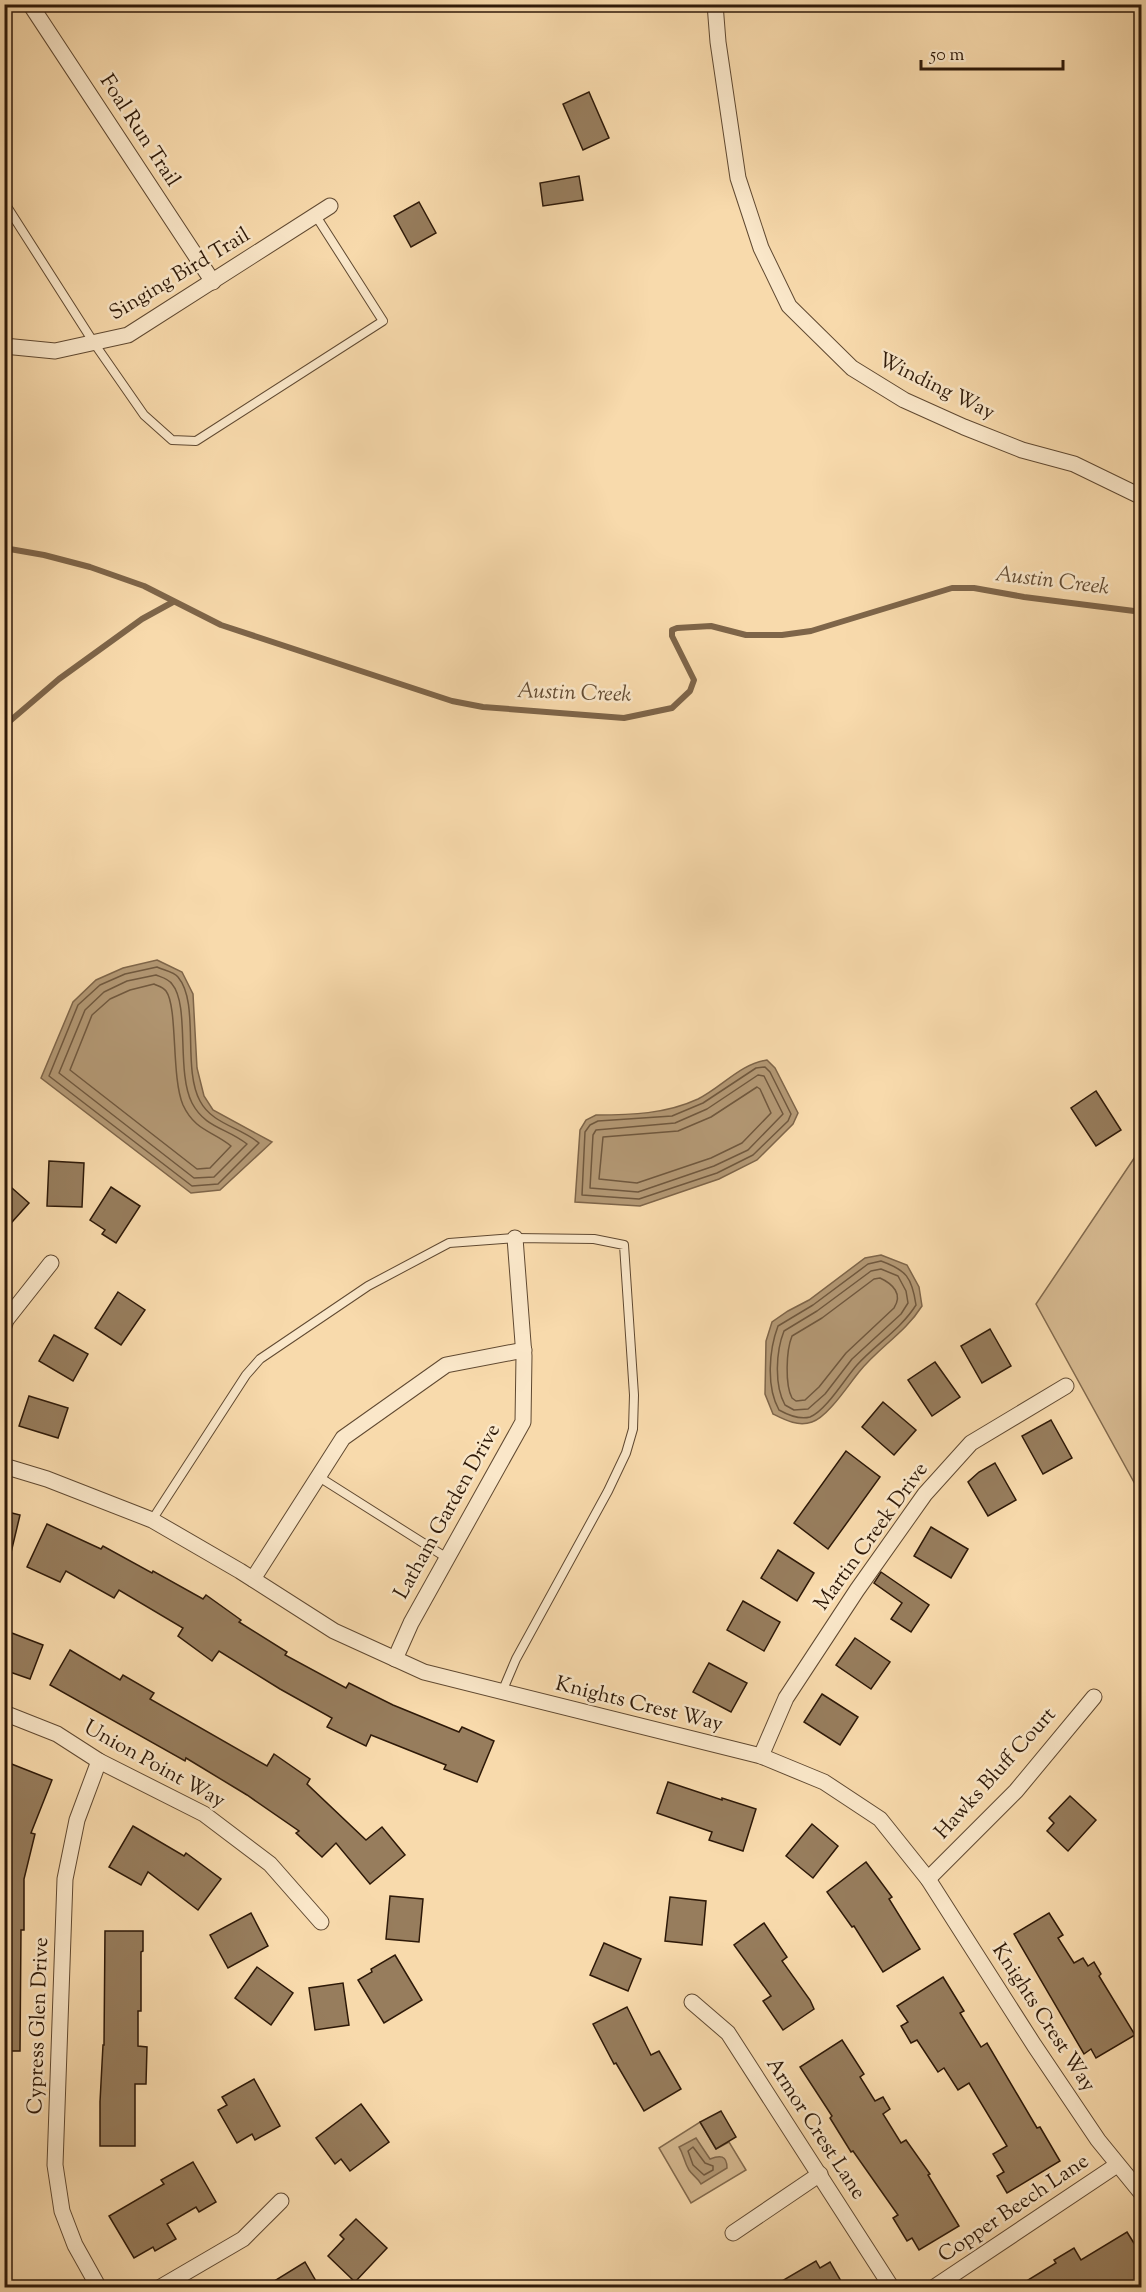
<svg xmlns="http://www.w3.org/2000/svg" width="1146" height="2292" font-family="'Sorts Mill Goudy',serif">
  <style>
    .green { fill: #d6b990; stroke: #82694c; stroke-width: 1.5 }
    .water { fill: #b39874; stroke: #7e6549; stroke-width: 1.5 }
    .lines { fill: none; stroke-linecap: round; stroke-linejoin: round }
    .shore { stroke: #70583e; stroke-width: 1.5 }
    .stream { stroke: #7e6549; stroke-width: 6 }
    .building { fill: #977d5d; stroke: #2e1908; stroke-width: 1.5 }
    .lane-casing { stroke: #604931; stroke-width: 10 }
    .street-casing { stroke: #604931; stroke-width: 17 }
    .lane { stroke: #fae7c9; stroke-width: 8 }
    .street { stroke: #fae7c9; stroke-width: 15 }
    .labels { text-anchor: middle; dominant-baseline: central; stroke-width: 5; stroke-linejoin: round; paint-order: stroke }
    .street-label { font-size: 21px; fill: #2e1908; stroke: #fae7c9 }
    .water-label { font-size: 22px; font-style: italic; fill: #634c33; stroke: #fae7c9 }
  </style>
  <rect width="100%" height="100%" fill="#f8daac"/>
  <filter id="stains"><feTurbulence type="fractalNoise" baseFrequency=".00333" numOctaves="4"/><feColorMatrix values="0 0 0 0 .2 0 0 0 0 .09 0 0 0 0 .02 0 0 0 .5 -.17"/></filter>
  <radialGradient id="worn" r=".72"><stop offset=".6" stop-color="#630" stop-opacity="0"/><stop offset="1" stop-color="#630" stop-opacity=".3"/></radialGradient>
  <!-- green -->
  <g class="green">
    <polygon points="1141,1148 1141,1495 1036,1304"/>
    <polygon points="700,2122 716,2149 729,2142 746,2170 691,2203 659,2148"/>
  </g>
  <!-- water -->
  <g class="water">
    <polygon points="157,960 182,972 193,994 197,1068 204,1096 213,1110 272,1142 220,1190 191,1193 41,1078 73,1002 96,980 123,968"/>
    <path d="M767,1060L775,1068L798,1113L793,1124L757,1160L719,1179L640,1206L575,1202L580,1130L586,1120L596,1115C631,1115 666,1114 698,1099C722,1087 740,1064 767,1060Z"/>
    <path d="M881,1255L907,1265L919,1287L922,1306C905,1333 879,1347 859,1372C849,1384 827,1418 812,1422C798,1427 785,1420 773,1414L765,1394L766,1341L772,1322L788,1311L809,1300L865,1258Z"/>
    <path d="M696,2138L710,2159C720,2155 727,2155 727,2168L701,2184C697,2177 693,2176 689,2170C684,2162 684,2155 679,2147Z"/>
  </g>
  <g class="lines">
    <!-- shore -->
    <g class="shore">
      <path d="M157,967C163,970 174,972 178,977C200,1003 182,1068 200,1101C212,1124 240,1127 259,1143L218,1184L192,1186L49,1076L78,1005L100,985L125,974Z"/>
      <path d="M156,975C161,977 169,979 172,984C190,1005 176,1072 192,1103C205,1128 227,1128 247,1144L214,1177L194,1178L59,1073L85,1010L104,992L127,981Z"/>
      <path d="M154,984C158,986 163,987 166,991C178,1007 171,1077 183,1105C195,1131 213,1131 231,1146L210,1168L197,1169L70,1070L92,1015L110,999L130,990Z"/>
      <polygon points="765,1067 770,1072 791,1114 788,1121 753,1155 717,1173 639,1199 582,1195 585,1132 590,1125 598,1121 672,1116 703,1103 756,1068"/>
      <polygon points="758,1075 764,1076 783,1114 748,1150 714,1166 638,1192 590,1188 593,1135 596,1130 675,1123 707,1109"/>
      <polygon points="757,1087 760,1089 771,1113 742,1143 711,1158 637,1183 599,1179 603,1137 678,1131 711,1117"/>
      <path d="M881,1261C906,1270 912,1277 916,1305C901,1329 876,1344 857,1365C846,1377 826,1411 810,1417C799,1420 788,1415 779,1410C766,1387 769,1350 778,1326L813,1305L868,1264Z"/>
      <path d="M881,1269L898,1276L906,1291L908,1303L901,1314L852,1359L825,1394L808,1409L794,1410L785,1405C774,1385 776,1351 784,1331L817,1311L871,1271Z"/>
      <path d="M880,1278C893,1284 903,1294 894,1308L846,1353L819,1387L805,1400L796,1401L792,1398C785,1385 786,1351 792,1336L822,1318L874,1279Z"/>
      <polygon points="693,2147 705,2163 713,2166 713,2170 704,2175 693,2165 688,2151"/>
    </g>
    <!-- stream -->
    <g class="stream">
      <polyline points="4,548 44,555 90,567 144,586 221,625 452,701 483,707 624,718 672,708 690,691 694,680 672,636 672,630 677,628 711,626 746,635 782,635 811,631 952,588 974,588 1024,597 1142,612"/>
      <polyline points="4,726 59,679 142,619 173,602"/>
    </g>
  </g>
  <!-- building -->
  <g class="building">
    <polygon points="589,92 609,138 583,150 563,104"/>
    <polygon points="579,176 583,200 543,206 540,183"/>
    <polygon points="419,202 436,233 411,247 394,216"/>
    <polygon points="1096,1091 1121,1130 1096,1146 1071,1108"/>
    <polygon points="49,1161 84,1163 82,1207 47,1206"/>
    <polygon points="4,1181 29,1203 4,1231"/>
    <polygon points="111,1187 140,1206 116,1243 102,1234 105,1230 90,1220"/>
    <polygon points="118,1292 145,1310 121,1345 95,1328"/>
    <polygon points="990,1329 1011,1366 982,1383 961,1346"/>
    <polygon points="54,1335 88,1354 73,1381 39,1361"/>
    <polygon points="935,1362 960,1397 932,1416 908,1380"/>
    <polygon points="29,1396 68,1408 58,1438 19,1426"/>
    <polygon points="883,1402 916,1430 894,1455 862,1427"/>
    <polygon points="1051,1420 1072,1458 1043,1474 1022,1436"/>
    <polygon points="846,1451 880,1477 828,1549 794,1523"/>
    <polygon points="995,1463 1016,1500 988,1516 968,1482 979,1472"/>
    <polygon points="4,1511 20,1515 10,1557 4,1556"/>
    <polygon points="47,1524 101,1549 103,1546 152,1573 153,1571 203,1599 206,1595 241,1620 239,1622 287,1652 285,1655 346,1688 349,1683 393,1705 459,1732 462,1727 494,1741 477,1782 444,1769 446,1765 371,1735 366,1746 327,1727 332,1718 280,1689 219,1651 212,1661 178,1636 183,1628 119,1590 114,1598 66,1571 60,1582 27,1567"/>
    <polygon points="931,1527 968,1549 951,1578 914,1556"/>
    <polygon points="778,1550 814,1573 797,1601 761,1578"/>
    <polygon points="881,1572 929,1605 911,1632 891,1619 902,1603 874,1583"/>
    <polygon points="743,1601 780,1622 764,1651 727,1630"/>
    <polygon points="4,1630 43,1645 30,1679 4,1670"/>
    <polygon points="855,1638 890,1662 871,1689 836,1665"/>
    <polygon points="70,1650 120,1680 123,1675 154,1693 150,1699 267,1766 274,1754 310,1779 307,1784 366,1840 382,1827 405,1855 370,1884 336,1843 322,1857 296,1833 299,1831 247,1795 186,1758 185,1761 50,1685"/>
    <polygon points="709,1663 747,1683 731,1712 693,1692"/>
    <polygon points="822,1694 858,1717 840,1745 804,1722"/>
    <polygon points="4,1761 52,1780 31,1833 35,1834 24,1879 24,1930 21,1930 20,2051 4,2051"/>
    <polygon points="668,1782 722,1800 722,1798 756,1809 743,1851 709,1840 712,1832 657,1813"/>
    <polygon points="1070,1796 1096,1820 1068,1851 1047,1831 1054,1823 1049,1818"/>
    <polygon points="812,1824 838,1846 813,1878 786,1856"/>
    <polygon points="133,1826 184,1856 186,1853 221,1879 198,1910 148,1872 141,1885 109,1867"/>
    <polygon points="866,1862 892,1897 889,1899 920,1949 883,1972 854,1926 852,1927 827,1892"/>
    <polygon points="390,1896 423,1899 419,1942 386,1939"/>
    <polygon points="670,1897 706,1901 702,1945 665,1941"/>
    <polygon points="251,1913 268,1946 228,1968 210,1935"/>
    <polygon points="1049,1913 1063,1935 1058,1938 1074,1963 1083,1958 1088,1966 1094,1962 1101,1974 1099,1976 1135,2035 1096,2058 1091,2049 1084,2054 1014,1934"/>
    <polygon points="764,1923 787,1957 782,1961 810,2000 814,2009 783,2030 763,2001 771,1996 734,1945"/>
    <polygon points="105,1931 143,1931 143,1951 141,1952 141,2011 138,2011 138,2046 147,2047 146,2084 135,2084 135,2146 100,2146 100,2102 103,2045 104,2045"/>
    <polygon points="604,1943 641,1959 628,1991 590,1975"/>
    <polygon points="395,1955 422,2000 384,2023 358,1980 372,1972 371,1969"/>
    <polygon points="257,1967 293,1993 271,2025 235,1998"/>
    <polygon points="943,1977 964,2011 960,2013 981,2047 987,2043 1037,2128 1040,2127 1060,2161 1007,2193 997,2176 1004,2172 993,2154 1007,2146 969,2083 958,2090 944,2068 938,2072 917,2040 911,2043 901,2026 908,2022 897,2006"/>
    <polygon points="343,1983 349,2025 315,2030 309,1988"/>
    <polygon points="627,2007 651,2055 659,2051 681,2089 644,2111 616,2063 614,2064 593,2024"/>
    <polygon points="842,2040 864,2074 860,2077 875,2101 883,2097 890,2109 883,2114 901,2143 906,2140 930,2174 928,2175 959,2226 919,2250 912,2238 907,2241 893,2218 898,2215 853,2151 851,2152 830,2118 832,2116 800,2067"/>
    <polygon points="254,2079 280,2126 255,2140 252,2134 237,2143 218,2110 227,2105 222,2097"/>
    <polygon points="361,2104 389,2142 350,2171 341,2159 335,2164 316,2138"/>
    <polygon points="721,2111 736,2137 716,2149 700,2122"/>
    <polygon points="193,2162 216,2202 199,2212 196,2207 167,2224 176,2239 155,2251 153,2247 134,2258 109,2216 164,2184 161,2180"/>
    <polygon points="356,2219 387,2248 355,2282 328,2256 344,2239 340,2235"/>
    <polygon points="1127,2232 1142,2256 1142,2288 1015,2288 1056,2263 1054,2260 1074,2248 1081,2260"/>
    <polygon points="816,2261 820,2268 830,2262 845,2288 770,2288"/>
    <polygon points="305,2262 320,2288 263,2288"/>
  </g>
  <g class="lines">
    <!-- lane casing -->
    <g class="lane-casing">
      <g id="lane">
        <polyline points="4,202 94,343 144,415 172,440 196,441 383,321 316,216"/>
        <polyline points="319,1477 447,1558"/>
        <polyline points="152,1520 246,1375 260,1359 368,1286 449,1243 515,1238 594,1239 624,1245 634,1395 633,1429 626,1453 608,1491 516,1659 502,1692"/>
      </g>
    </g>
    <!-- street casing -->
    <g class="street-casing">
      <g id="street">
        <polyline points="30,4 213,282"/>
        <polyline points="715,4 718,42 738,178 761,248 789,306 852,368 904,400 964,427 1022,450 1074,464 1142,497"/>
        <polyline points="4,346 55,351 128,335 330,206"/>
        <polyline points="4,1326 6,1320 51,1263"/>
        <polyline points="4,1466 47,1479 152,1520 240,1571 334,1631 424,1672 761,1756 824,1782 880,1819 928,1879 1034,2045 1098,2140 1142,2194"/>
        <polyline points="253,1579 343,1438 446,1365 524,1350"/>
        <polyline points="395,1659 411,1623 523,1422 524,1356 515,1238"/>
        <polyline points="4,1713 57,1734 99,1761 204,1814 270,1864 321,1922"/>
        <polyline points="761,1756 786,1698 857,1590 925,1494 971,1443 1066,1386"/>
        <polyline points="99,1761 77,1820 65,1879 55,2165 62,2211 75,2245 99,2288"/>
        <polyline points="928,1879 1016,1791 1094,1697"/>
        <polyline points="692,2002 728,2033 892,2288"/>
        <polyline points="733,2233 820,2174"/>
        <polyline points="159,2288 243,2239 281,2201"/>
        <polyline points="933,2288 1117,2165"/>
      </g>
    </g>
    <!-- lane -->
    <use href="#lane" class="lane"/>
    <!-- street -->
    <use href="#street" class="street"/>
  </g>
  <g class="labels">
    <!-- street labels -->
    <g class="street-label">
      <text transform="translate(139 131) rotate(57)">Foal Run Trail</text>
      <text transform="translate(180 275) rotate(-31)">Singing Bird Trail</text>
      <text transform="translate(936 387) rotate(26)">Winding Way</text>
      <text transform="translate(448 1512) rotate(-61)">Latham Garden Drive</text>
      <text transform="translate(872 1537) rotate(-54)">Martin Creek Drive</text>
      <text transform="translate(639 1705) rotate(14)">Knights Crest Way</text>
      <text transform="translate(154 1765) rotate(29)">Union Point Way</text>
      <text transform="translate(996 1774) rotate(-48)">Hawks Bluff Court</text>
      <text transform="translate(1043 2018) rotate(57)">Knights Crest Way</text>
      <text transform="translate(39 2026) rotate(-88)">Cypress Glen Drive</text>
      <text transform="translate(815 2129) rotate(57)">Armor Crest Lane</text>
      <text transform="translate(1014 2209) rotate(-34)">Copper Beech Lane</text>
    </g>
    <!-- water labels -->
    <g class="water-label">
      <text transform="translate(1052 582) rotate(7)">Austin Creek</text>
      <text transform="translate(574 694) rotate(2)">Austin Creek</text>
    </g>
  </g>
  <!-- margin -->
  <rect width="1146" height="2292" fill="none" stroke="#f8daac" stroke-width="24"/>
  <rect x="6" y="6" width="1134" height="2280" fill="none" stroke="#2e1908" stroke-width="3"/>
  <rect x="12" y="12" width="1122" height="2268" fill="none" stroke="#2e1908" stroke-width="1.5"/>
  <!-- scale -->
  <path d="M921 60v9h142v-9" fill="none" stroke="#2e1908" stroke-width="3"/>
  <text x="930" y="60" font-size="18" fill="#2e1908" stroke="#fae7c9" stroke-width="4.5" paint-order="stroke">50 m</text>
  <rect width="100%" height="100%" filter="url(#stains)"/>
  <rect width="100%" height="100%" fill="url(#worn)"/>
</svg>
